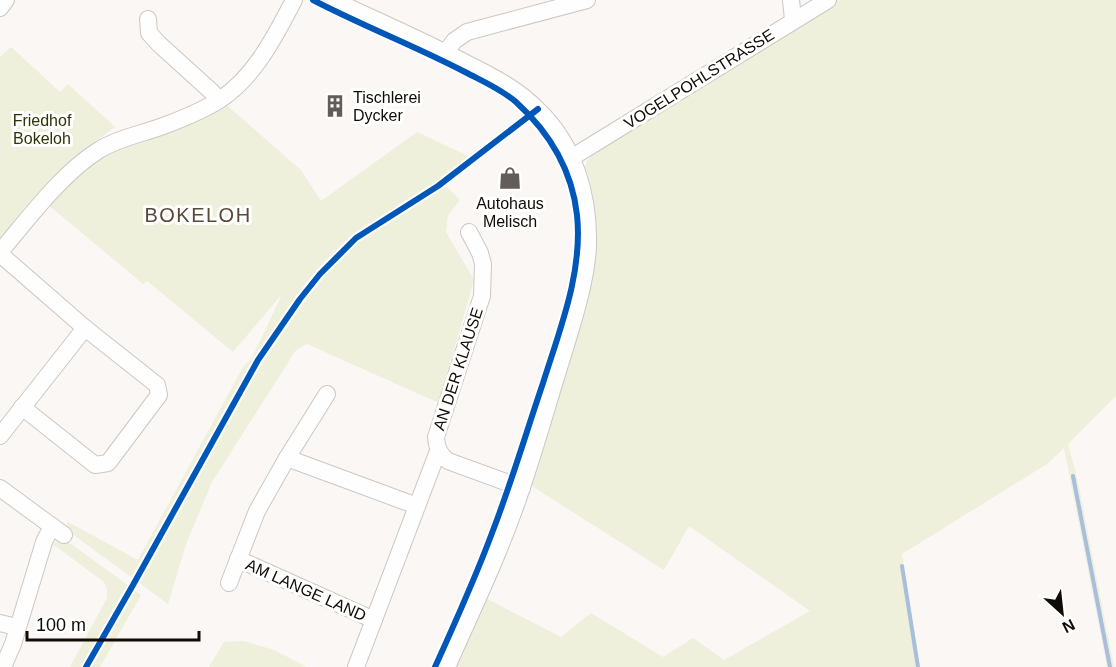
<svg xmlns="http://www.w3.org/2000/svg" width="1116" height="667" font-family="Helvetica,sans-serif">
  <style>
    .green { fill: #eef0db }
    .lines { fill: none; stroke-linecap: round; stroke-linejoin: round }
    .stream { stroke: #a8bedc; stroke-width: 4 }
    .minor-casing { stroke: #cdc7c2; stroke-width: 18 }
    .minor { stroke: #fefefe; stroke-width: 16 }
    .cycleway-casing { stroke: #fff; stroke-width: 10 }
    .cycleway { stroke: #0057b8; stroke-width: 6 }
    .labels { text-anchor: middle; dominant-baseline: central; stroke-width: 6; stroke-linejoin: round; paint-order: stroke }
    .street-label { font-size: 16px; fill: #120a05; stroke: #fff }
    .poi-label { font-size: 16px; fill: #120a05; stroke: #fff; text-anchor: start }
    .park-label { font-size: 16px; fill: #2e3307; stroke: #fff }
    .quarter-label { font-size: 20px; letter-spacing: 1.5px; fill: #5b4837; stroke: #fff }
  </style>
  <rect width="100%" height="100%" fill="#faf7f5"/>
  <!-- green -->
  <g class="green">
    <polygon points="839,0 1116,0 1116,396 1068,444 1077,477 1114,667 1107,667 1064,448 1047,464 902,554 920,667 456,667 485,598 561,637 591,613 663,657 693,638 724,660 810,611 689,526 664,570 527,483 576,338 584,170 587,161 594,153"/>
    <polygon points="11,47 60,92 68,84 115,127 73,158 0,241 0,57"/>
    <polygon points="224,103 301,170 321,201 417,132 470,157 440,180 460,200 448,215 446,232 474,280 439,403 307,344 296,350 212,482 186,544 168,604 64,528 68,522 138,560 243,367 252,358 282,294 233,352 147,281 143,284 47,204 102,153"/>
    <polygon points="59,535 141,595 100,667 70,667 107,598 107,589 104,582 54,545"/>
    <polygon points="244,641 274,650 307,667 209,667 224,642"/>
  </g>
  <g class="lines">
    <!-- stream -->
    <g class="stream">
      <polyline points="1073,476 1110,667"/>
      <polyline points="902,566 918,667"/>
    </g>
    <!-- minor casing -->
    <g class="minor-casing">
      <g id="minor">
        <path d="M333,0C378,21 424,41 468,64C494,77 519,90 539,111C574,145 589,195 588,243C588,279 569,335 558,371C546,410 535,449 522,487C502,549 473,608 447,667"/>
        <polyline points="791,0 793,20"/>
        <polyline points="0,8 6,0"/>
        <polyline points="148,19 149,33 159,44 212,92 219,100"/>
        <polyline points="446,52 454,41 467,32 587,0"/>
        <polyline points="571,158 828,0"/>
        <path d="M469,232L480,253L483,264L482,296L436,437C437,448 439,454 448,461L522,488"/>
        <path d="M0,252C28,219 62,173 99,150C118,138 142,134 163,126C182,119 204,110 221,99C256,75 275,36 294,0"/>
        <polyline points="0,254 85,328 157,385 159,395 108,463 95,465 22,407"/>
        <polyline points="0,436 85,328"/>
        <polyline points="287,458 417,506"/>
        <polyline points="0,488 64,535"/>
        <polyline points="238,559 374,620"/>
        <polyline points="229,583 257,511 287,458 327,394"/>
        <polyline points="0,623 16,627"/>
        <polyline points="3,667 13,644 44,542 52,526"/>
        <polyline points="356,667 438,451"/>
      </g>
    </g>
    <!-- minor -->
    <use href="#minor" class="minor"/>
    <!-- cycleway casing -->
    <g class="cycleway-casing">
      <g id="cycleway">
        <path d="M313,0C363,26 415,46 465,72C482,81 501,89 516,102C549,132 572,170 577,215C583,272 560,329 543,383C526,433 511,484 492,533C475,579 455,623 435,667"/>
        <polyline points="86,667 133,585 258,360 300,299 320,274 356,238 438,186 538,109"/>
      </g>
    </g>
    <!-- cycleway -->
    <use href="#cycleway" class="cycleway"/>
  </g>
  <!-- icons -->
  <defs>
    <g id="building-bare" transform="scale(1.8)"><path d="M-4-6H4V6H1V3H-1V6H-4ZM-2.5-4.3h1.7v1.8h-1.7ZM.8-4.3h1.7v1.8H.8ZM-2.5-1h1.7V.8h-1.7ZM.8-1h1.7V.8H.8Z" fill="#635d59" stroke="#fff" stroke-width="2.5" paint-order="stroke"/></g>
    <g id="shop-bare" transform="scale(1.8)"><path d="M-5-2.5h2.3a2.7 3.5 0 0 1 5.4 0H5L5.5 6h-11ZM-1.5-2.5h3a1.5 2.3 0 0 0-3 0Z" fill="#635d59" stroke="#fff" stroke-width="2.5" paint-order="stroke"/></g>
  </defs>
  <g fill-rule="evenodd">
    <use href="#building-bare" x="335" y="106"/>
    <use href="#shop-bare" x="510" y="178"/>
  </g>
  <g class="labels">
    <!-- street labels -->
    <g class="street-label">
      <text transform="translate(699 79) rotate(-32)">VOGELPOHLSTRASSE</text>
      <text transform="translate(458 369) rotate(-72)">AN DER KLAUSE</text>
      <text transform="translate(306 590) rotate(24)">AM LANGE LAND</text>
    </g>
    <!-- poi labels -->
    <g class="poi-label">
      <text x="353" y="97">Tischlerei<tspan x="353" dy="18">Dycker</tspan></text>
      <text x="510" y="203" text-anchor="middle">Autohaus<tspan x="510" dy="18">Melisch</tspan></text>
    </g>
    <!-- park labels -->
    <g class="park-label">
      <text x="42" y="120">Friedhof<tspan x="42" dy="18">Bokeloh</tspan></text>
    </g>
    <!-- quarter labels -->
    <g class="quarter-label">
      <text x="198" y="215">BOKELOH</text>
    </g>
  </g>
  <!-- north arrow -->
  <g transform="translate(1062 613) rotate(153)" stroke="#ffffff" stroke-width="4.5" paint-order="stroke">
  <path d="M0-4.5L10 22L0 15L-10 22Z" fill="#120a05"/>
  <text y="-9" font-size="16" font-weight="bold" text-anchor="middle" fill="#120a05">N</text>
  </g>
  <!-- scale -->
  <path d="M27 631v9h172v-9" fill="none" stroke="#120a05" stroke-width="3"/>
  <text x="36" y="631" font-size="18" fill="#120a05" stroke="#ffffff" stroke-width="4.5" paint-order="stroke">100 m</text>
</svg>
